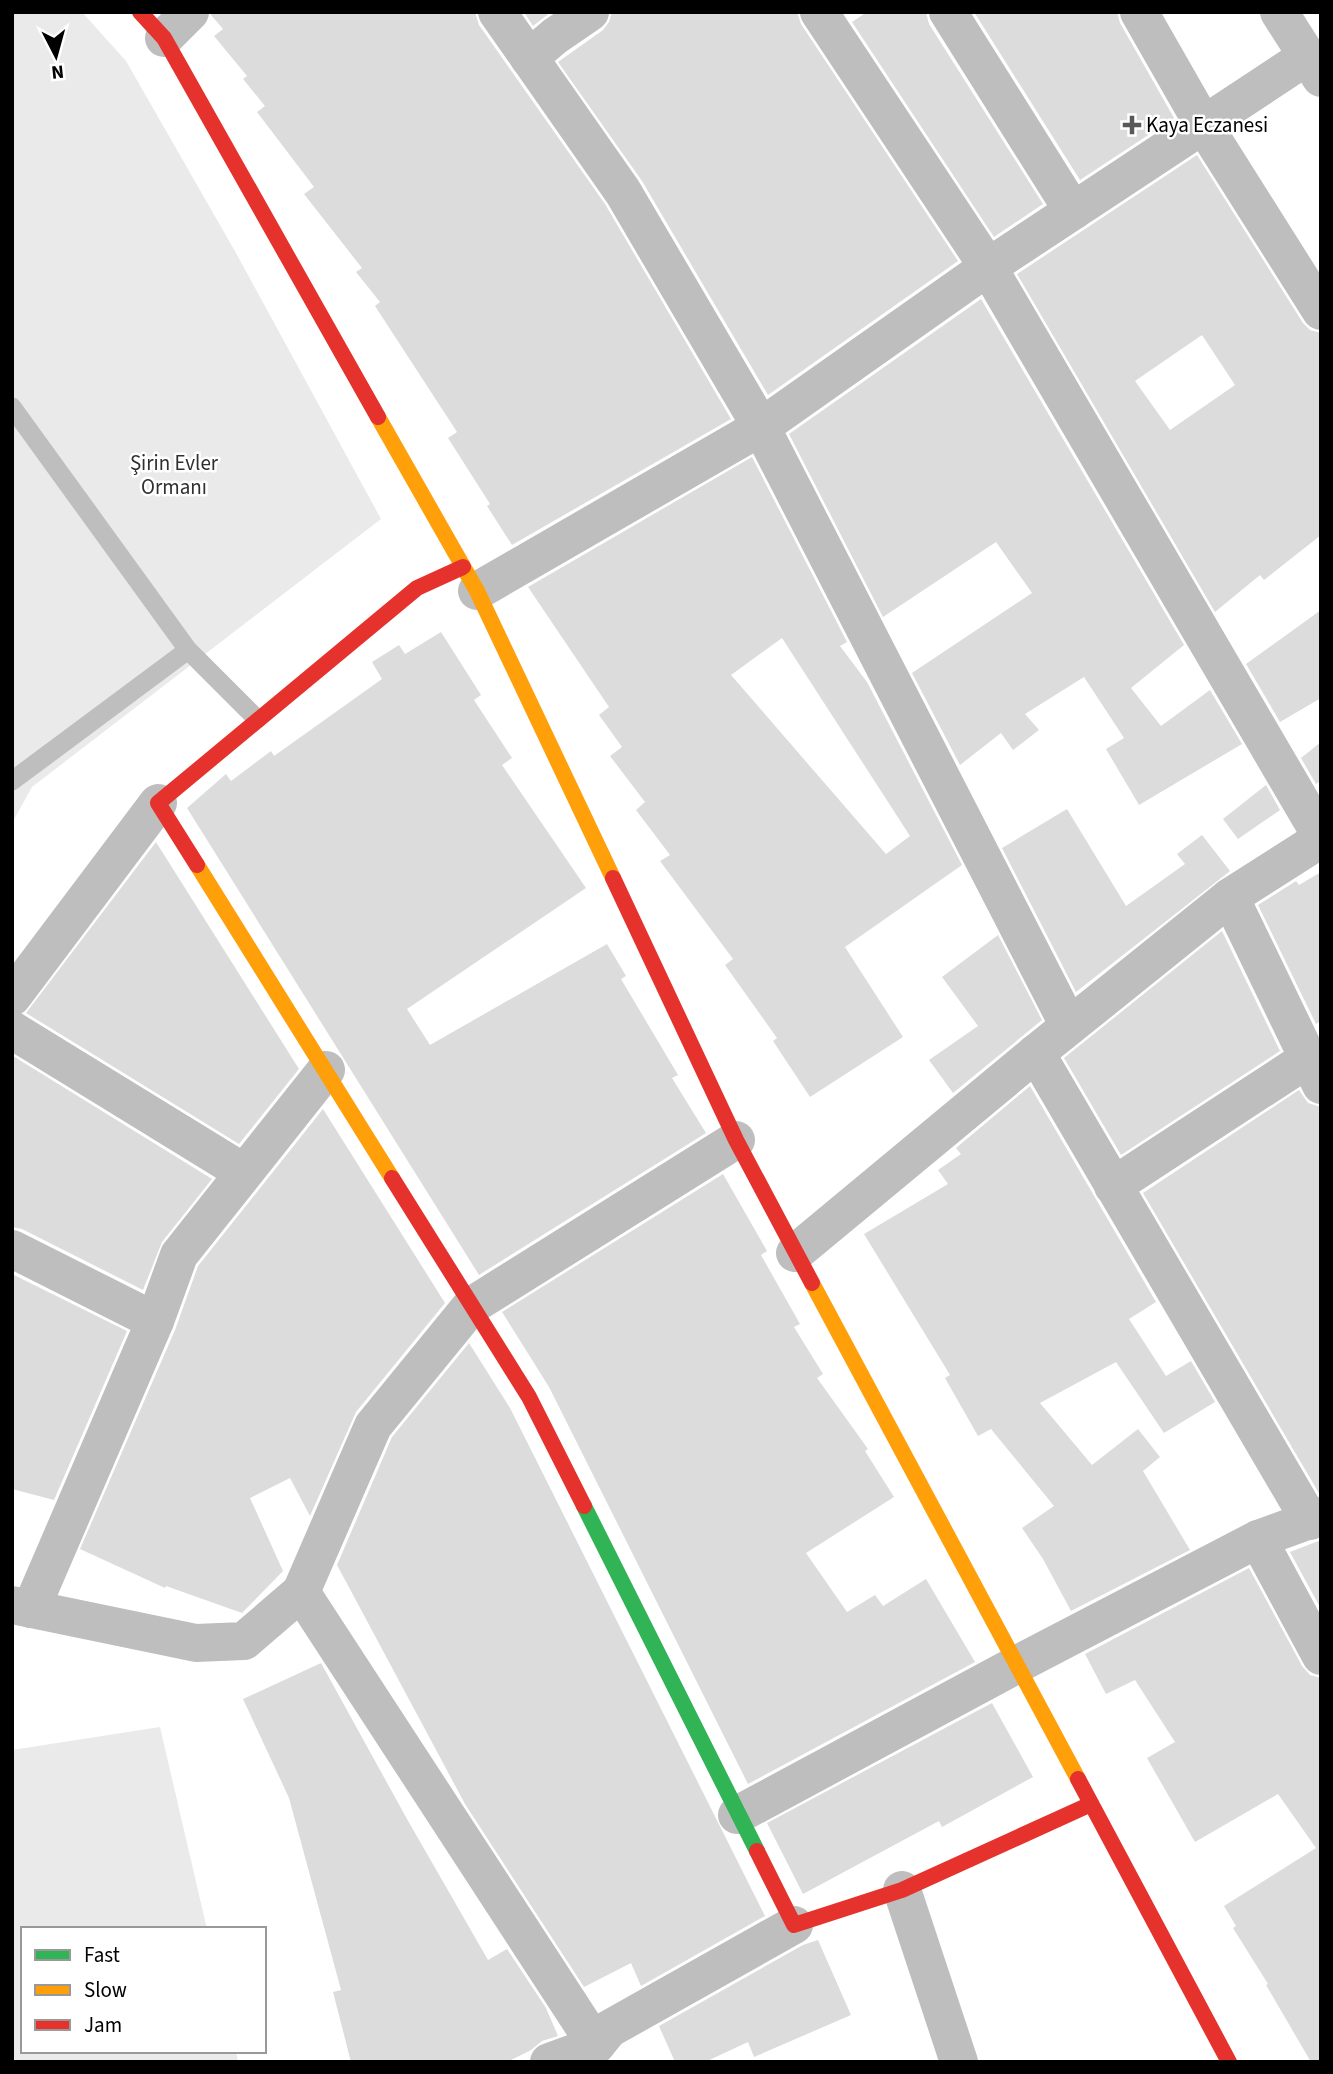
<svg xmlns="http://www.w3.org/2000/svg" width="1333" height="2074" font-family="'Source Sans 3',sans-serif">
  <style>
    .green { fill: #eaeaea }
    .building { fill: #dcdcdc; fill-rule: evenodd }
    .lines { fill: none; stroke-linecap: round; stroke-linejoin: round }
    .lane { stroke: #bebebe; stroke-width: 19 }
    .street { stroke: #bebebe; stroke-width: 38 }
    .fast { stroke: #30b455; stroke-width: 16 }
    .slow { stroke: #ff9f0a; stroke-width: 16 }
    .jam { stroke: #e5322d; stroke-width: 16 }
    .poi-dot { fill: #595959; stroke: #fff; stroke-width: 2.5 }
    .labels { text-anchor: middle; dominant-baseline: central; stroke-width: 5; stroke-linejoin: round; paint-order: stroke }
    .poi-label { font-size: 21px; fill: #000; stroke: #fff; text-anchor: start }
    .park-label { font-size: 21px; fill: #2f2f2f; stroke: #fff }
  </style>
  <rect width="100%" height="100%" fill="#fff"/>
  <!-- green -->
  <g class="green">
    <polygon points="12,12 82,12 126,61 236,253 381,519 32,787 12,823"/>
    <polygon points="160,1727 207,1929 23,1929 23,2051 236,2051 238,2062 12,2062 12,1750"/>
  </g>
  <!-- building -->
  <g class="building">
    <polygon points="211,12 475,12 479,25 605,204 731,419 512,545 487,506 490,504 448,438 457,432 375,306 380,302 356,272 362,268 304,194 314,187 257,112 265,106 243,79 247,76 214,36 223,29 211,15"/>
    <polygon points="524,12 551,12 533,26"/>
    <polygon points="612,12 797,12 801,24 958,261 768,395 642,181 558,62 603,30 609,22"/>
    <polygon points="867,12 926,12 929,24 1043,204 994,237 852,22"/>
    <polygon points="974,12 1117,12 1120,23 1174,118 1080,180"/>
    <path d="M1197,155L1303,323L1310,330L1321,333V535L1264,580L1260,575L1215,612L1017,274ZM1202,335L1235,385L1170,430L1135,381Z"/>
    <polygon points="981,299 1184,645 1131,688 1161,726 1210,690 1242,744 1139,805 1106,749 1124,738 1084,677 1025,714 1039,730 1013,750 1001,733 960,765 912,673 1032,593 996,542 883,617 789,434"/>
    <path d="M752,457L847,642L840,646L867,682L962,865L845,947L903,1037L810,1097L773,1041L777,1038L725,965L733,959L660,861L670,855L636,810L645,802L610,756L622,747L599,715L609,707L528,587ZM782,638L910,836L886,854L731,675Z"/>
    <polygon points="1321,610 1321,698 1280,722 1246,664"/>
    <polygon points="441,632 481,695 474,700 512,758 502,765 586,888 407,1009 430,1045 607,944 626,976 621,979 678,1075 672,1078 706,1133 479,1275 187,808 226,774 231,781 271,751 274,756 382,679 372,662 399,645 405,654"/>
    <polygon points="1321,742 1321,781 1316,784 1301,758"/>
    <polygon points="1266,785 1280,810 1238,839 1223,819"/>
    <polygon points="1067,809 1126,906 1185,864 1177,854 1202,835 1230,871 1076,992 1002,848"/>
    <polygon points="156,842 299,1069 239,1144 26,1013"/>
    <polygon points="1321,872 1321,1021 1316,1024 1258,905 1296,881 1299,885"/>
    <polygon points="1222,931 1280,1051 1121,1155 1064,1058"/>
    <polygon points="998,935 1042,1020 953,1093 929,1060 978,1026 942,977"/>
    <polygon points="13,1056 212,1179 162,1242 143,1290 22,1229 12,1227"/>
    <polygon points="1030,1086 1156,1302 1129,1319 1166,1376 1191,1361 1215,1402 1164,1433 1116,1362 1040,1403 1092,1465 1138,1429 1160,1457 1143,1471 1190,1550 1071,1611 1043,1559 1022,1528 1054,1506 991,1429 978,1436 945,1378 950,1375 864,1234 948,1184 938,1170 961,1154 956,1148"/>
    <polygon points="1299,1090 1308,1103 1321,1107 1320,1495 1143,1193"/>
    <polygon points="323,1109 445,1303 356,1412 310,1516 290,1478 250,1498 283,1571 242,1613 166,1586 165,1588 80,1549 175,1330 198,1266"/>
    <polygon points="723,1174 767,1251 761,1255 800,1324 794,1327 823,1374 817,1378 868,1449 865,1451 894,1497 806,1553 847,1612 875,1595 883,1606 926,1579 975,1662 748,1784 549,1387 502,1312"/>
    <polygon points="12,1274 127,1331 54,1500 12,1489"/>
    <polygon points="469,1343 510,1408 765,1916 641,1986 631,1963 584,1987 465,1804 337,1565 392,1437"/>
    <polygon points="1321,1540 1321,1609 1290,1552"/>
    <polygon points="1249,1568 1302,1666 1310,1675 1321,1678 1321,2062 1311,2062 1266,1985 1268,1984 1233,1928 1236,1926 1224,1906 1316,1848 1278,1794 1195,1842 1147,1758 1175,1742 1135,1680 1106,1694 1085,1654"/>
    <polygon points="321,1663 407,1819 488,1960 507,1949 546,2008 558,2036 542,2041 531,2050 507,2062 351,2062 333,1992 341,1990 289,1798 243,1699"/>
    <polygon points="992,1703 1033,1777 942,1827 939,1821 803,1894 767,1823"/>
    <polygon points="818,1940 851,2015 754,2057 748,2042 705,2062 675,2062 659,2026 803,1945"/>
  </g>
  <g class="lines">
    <!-- lane -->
    <g class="lane">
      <polyline points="12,407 188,650 257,719"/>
      <polyline points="12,781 188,650"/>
    </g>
    <!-- street -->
    <g class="street">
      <polyline points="497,12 623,192 761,427 1069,1026"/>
      <polyline points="819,12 988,267 1321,836"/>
      <polyline points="948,12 1073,211"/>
      <polyline points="1139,12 1203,124 1321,311"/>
      <polyline points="1279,12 1321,78"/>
      <polyline points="164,38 190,12"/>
      <polyline points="529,58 555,36 590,12"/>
      <polyline points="477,591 761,427 988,267 1306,57"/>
      <polyline points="1230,897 1321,1085"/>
      <polyline points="12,997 158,803"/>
      <polyline points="12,1030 243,1172"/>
      <polyline points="1036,1053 1310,1521"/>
      <polyline points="1113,1186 1309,1058"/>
      <polyline points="12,1249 155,1321"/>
      <polyline points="795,1253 1036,1053 1230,897 1321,839"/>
      <polyline points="1258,1539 1321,1656"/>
      <polyline points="12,1605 196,1643 244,1641 301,1592"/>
      <polyline points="31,1609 155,1321 179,1255 326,1070"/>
      <polyline points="737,1815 1016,1665 1258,1539 1321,1516"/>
      <polyline points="902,1890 959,2062"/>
      <polyline points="596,2045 301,1592 373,1426 471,1306 736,1140"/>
      <polyline points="549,2062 596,2045 609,2029 794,1925"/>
    </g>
    <!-- fast -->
    <polyline class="fast" points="584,1506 757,1851"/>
    <!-- slow -->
    <g class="slow">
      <polyline points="378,417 477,591 613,878"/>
      <polyline points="197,865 392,1178"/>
      <polyline points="812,1283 1078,1779"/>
    </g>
    <!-- jam -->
    <g class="jam">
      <polyline points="140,12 164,38 378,417"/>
      <polyline points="197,865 158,803 417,588 463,567"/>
      <polyline points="613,878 736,1140 812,1283"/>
      <polyline points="392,1178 529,1397 584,1506"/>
      <polyline points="1078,1779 1229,2062"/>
      <polyline points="757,1851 794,1925 902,1890 1091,1804"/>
    </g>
  </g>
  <!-- markers -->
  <path class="poi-dot" d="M1128.5 114.5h7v7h7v7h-7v7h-7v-7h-7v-7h7z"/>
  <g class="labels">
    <!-- poi labels -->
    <g class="poi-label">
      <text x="1146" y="125">Kaya Eczanesi</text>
    </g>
    <!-- park labels -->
    <g class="park-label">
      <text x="174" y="463">Şirin Evler<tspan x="174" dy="24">Ormanı</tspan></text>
    </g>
  </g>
  <!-- border -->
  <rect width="1333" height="2074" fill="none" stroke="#000000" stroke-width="28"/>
  <!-- legend -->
  <rect x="21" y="1927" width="245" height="126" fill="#ffffff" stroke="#999999" stroke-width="2"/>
  <rect x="35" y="1950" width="35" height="10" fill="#30b455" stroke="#999999" stroke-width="2"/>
  <text x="84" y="1962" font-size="21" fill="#000000">Fast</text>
  <rect x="35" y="1985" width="35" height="10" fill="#ff9f0a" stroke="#999999" stroke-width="2"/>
  <text x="84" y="1997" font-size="21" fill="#000000">Slow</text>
  <rect x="35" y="2020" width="35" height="10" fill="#e5322d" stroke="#999999" stroke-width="2"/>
  <text x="84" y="2032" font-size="21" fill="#000000">Jam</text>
  <!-- north arrow -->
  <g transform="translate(56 56) rotate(174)" stroke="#ffffff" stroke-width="5" paint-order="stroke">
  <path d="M0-5L12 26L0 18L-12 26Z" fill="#000000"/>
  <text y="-10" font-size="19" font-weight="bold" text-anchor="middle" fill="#000000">N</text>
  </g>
</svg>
